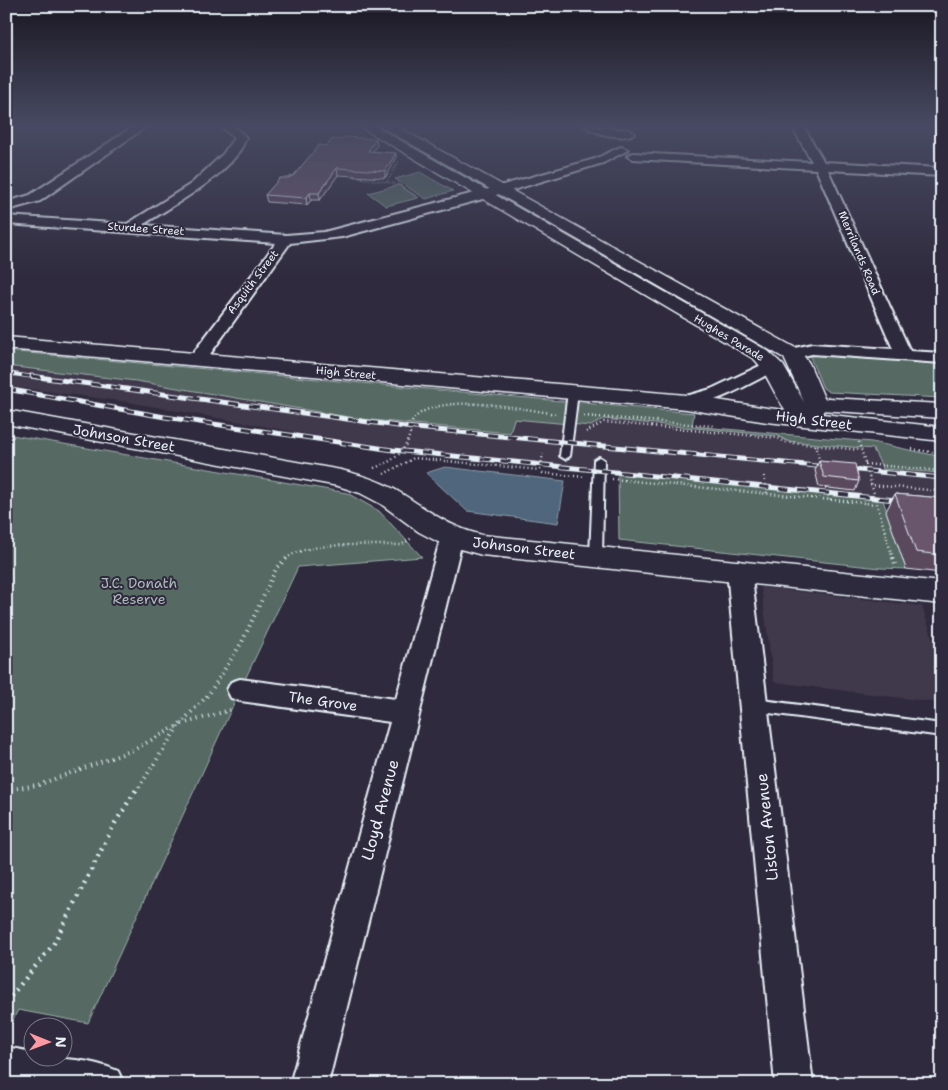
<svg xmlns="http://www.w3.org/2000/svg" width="948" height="1090" font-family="'Shantell Sans',sans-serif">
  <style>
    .built { fill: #40374b }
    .green { fill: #566a63; stroke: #9faeae }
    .water { fill: #50667b; stroke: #8d9ead }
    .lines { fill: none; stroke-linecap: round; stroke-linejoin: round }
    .service-casing { stroke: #e8f1f8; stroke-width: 4 }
    .minor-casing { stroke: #e8f1f8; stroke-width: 4 }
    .tertiary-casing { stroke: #e8f1f8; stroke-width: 3 }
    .primary-casing { stroke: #e8f1f8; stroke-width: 3 }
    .path-far3 { stroke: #e8f1f8; stroke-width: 2; stroke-dasharray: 0.5 2; stroke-linecap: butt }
    .path-far2 { stroke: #e8f1f8; stroke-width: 2.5; stroke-dasharray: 1 3; stroke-linecap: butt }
    .path-far1 { stroke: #e8f1f8; stroke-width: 4; stroke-dasharray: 1 4.5; stroke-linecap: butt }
    .path { stroke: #e8f1f8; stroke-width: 4.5; stroke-dasharray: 2 5.5; stroke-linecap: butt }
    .service { fill: #2f2a3d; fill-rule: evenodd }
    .minor { fill: #2f2a3d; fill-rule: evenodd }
    .tertiary { fill: #2f2a3d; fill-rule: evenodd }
    .primary { fill: #2f2a3d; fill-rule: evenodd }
    .rail-far1-casing { stroke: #e8f1f8; stroke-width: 4 }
    .rail-casing { stroke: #e8f1f8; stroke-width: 5 }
    .rail-far1 { stroke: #2f2a3d; stroke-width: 2.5; stroke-dasharray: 8; stroke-linecap: butt }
    .rail { stroke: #2f2a3d; stroke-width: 3; stroke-dasharray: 10; stroke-linecap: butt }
    .wall { fill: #5a495d; stroke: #e8f1f8 }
    .shaded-wall { fill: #4a3c4c; stroke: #e8f1f8 }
    .building { fill: #69556c; stroke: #e8f1f8 }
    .labels { text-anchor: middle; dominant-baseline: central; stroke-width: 4; stroke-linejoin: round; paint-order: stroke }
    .far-street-label { font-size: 11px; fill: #e8f1f8; stroke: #2f2a3d }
    .street-label { font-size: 14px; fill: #e8f1f8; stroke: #2f2a3d }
    .park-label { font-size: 14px; fill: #aebbbc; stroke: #2f2a3d }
    .near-street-label { font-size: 16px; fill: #e8f1f8; stroke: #2f2a3d }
  </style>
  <rect width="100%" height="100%" fill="#2f2a3d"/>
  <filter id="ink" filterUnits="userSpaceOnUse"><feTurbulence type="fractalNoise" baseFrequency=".02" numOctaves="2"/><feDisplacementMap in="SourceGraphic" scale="10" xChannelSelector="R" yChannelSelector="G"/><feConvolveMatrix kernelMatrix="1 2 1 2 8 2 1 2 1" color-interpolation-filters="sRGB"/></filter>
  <g filter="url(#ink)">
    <!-- built -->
    <g class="built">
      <polygon points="6,366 136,381 360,419 509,433 513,419 590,426 603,419 779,436 787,441 873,449 884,469 942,473 942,503 666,478 437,453 318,436 127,402 6,386"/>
      <polygon points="761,587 922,606 942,666 942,703 774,682"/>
    </g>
    <!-- green -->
    <g class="green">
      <polygon points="420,172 453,191 426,199 395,179"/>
      <polygon points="399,185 418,198 386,206 368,193"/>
      <polygon points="6,351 694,413 692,426 872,442 942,457 942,473 883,469 873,449 787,441 778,436 603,419 591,426 514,419 510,433 360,419 136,381 6,366"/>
      <polygon points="812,354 942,364 942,398 829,392 823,388 810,357"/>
      <polygon points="6,434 347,493 379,511 422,557 298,567 240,690 88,1023 18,1010 6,1033"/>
      <polygon points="618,473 882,497 906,569 880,568 619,540"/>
    </g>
    <!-- water -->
    <polygon class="water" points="445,467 565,481 558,523 467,511 426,473"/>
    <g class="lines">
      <!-- service casing -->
      <g class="service-casing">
        <g id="service">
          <polygon points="573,389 578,392 570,456 565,459 560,456 568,392"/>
          <polygon points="599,457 604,460 602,556 596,560 590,556 594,460"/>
          <polygon points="755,699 942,724 942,736 755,711 750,709 748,705 750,701"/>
        </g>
      </g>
      <!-- minor casing -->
      <g class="minor-casing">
        <g id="minor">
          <polygon points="134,126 147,126 40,201 11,209 6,208 6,202 30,195"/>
          <path d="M221,126H233L246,137C236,173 172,205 143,225L286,235L324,232L478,192L595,159L618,148L622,147L628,150L603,163L479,200L342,237L290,243L203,364H191L188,360L276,243L6,224V216L127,224L191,184L223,154L234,138Z"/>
          <path d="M585,126L629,130L634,133C626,141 594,134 585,126Z"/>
          <polygon points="792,126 803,126 824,162 942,168 942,176 828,170 910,351 942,353 942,363 812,354 792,359 786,358 783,354 786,350 812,344 893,349 816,169 633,159 627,156 633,153 812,162"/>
          <path d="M772,360L778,361L781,365L778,369C756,380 703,412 679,406L677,402L679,398L711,389Z"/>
          <polygon points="452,529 460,531 463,537 328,1084 290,1084 390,722 240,701 231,698 227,690 231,682 240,679 396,699 441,537 444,531"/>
          <polygon points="739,561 747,564 751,570 813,1084 775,1084 727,570 731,564"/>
          <path d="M6,1047L32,1052V1058C62,1058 91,1059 118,1071L124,1084H6Z"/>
        </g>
      </g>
      <!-- tertiary casing -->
      <g class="tertiary-casing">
        <g id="tertiary">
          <path d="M359,126H375L768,351L783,365L804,402L784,358L380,126H396L799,350L809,363L827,405L816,424C783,432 773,377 754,359Z"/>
          <path d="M6,410L341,470C361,475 381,481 399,492C430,511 446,526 482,535L942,582V604L482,555L442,544L419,532L381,504L360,493L338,486L6,424Z"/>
        </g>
      </g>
      <!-- primary casing -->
      <g class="primary-casing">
        <g id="primary">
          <polygon points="6,337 686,395 767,408 942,427 942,441 767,422 686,409 6,349"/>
          <polygon points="828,398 942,404 942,418 820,410 817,405 820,400"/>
        </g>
      </g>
      <!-- path-far3 -->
      <g class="path-far3">
        <polyline points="355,177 398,184 420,198"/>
        <polyline points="387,182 399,161"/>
      </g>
      <!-- path-far2 -->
      <g class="path-far2">
        <polyline points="584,416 715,426"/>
        <polyline points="586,432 604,422 778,438 785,442 860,450"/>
        <polyline points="6,442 14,436"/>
        <polyline points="859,442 893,559"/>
        <polyline points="815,445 820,463"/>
        <polyline points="912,449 942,454"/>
        <polyline points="942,462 936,463 938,467 942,467"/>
        <polyline points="865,464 942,471"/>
        <path d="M374,468C393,461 405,454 410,433C411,428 411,422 414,419C436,391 525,409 556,414"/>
        <polyline points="540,470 543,454"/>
        <polyline points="384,474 414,458 540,470 543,473 585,477"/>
        <polyline points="764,476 767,494"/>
        <polyline points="612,479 875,504"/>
        <polyline points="825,484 830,500"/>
        <polyline points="870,485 942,491"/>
        <path d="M286,559C306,540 373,546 401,545L412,538"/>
      </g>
      <!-- path-far1 -->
      <g class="path-far1">
        <polyline points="893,558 896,568"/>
        <polyline points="6,790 38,785 133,750 179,725 209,694 242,642 277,567 287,558"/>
        <polyline points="136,792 179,725 230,710"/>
      </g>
      <!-- path -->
      <polyline class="path" points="6,1002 53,945 115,823 136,790"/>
      <!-- service -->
      <use href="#service" class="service"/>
      <!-- minor -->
      <use href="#minor" class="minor"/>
      <!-- tertiary -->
      <use href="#tertiary" class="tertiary"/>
      <!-- primary -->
      <use href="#primary" class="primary"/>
      <!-- rail-far1 casing -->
      <g class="rail-far1-casing">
        <polyline id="rail-far1" points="6,373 41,378"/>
      </g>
      <!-- rail casing -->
      <g class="rail-casing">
        <g id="rail">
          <polyline points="31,376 405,427 942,478"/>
          <polyline points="6,389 165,417 393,450 906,501"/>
        </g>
      </g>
      <!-- rail-far1 -->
      <use href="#rail-far1" class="rail-far1"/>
      <!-- rail -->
      <use href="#rail" class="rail"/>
    </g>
    <!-- wall -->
    <g class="wall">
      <polygon points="376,139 377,145 372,151 396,159 385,178 338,175 320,200 311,200 307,205 267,202 265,195 294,175 327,146 341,140"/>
      <polygon points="819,461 859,481 855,491 819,487 815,470"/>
      <polygon points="895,494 942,498 942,573 906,569 886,511"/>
    </g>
    <!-- shaded-wall -->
    <g class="shaded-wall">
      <polygon points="376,139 377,145 368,158 368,151"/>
      <polygon points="396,153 396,159 385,178 385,171"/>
      <polygon points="337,168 338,175 320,200 319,193"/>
      <polygon points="310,193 311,200 307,205 306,198"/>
    </g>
    <!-- building -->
    <g class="building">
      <polygon points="344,137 376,139 368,151 396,153 385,171 337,168 319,193 310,193 306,198 265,195 280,178 288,178 294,175 319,145 327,146 332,139 341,140"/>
      <polygon points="819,461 855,464 859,481 824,477"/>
      <polygon points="895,494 942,498 942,555 916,552"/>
    </g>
  </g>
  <!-- sky -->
  <linearGradient id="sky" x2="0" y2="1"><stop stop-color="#1a1722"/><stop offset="0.45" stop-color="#474a62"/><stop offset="1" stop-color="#474a62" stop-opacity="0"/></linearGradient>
  <rect width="948" height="279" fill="url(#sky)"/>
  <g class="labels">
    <!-- far-street labels -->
    <g class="far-street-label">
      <text transform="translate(146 229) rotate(4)">Sturdee Street</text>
      <text transform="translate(859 253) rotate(67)">Merrilands Road</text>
      <text transform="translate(253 282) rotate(-53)">Asquith Street</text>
      <text transform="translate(729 338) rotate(31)">Hughes Parade</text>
      <text transform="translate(346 373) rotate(5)">High Street</text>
    </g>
    <!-- street labels -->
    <g class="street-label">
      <text transform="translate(814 420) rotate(7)">High Street</text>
      <text transform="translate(124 438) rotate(10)">Johnson Street</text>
      <text transform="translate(524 548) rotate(7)">Johnson Street</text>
      <text transform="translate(323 701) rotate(8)">The Grove</text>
    </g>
    <!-- park labels -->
    <g class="park-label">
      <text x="139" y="583">J.C. Donath<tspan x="139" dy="16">Reserve</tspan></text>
    </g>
    <!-- near-street labels -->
    <g class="near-street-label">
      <text transform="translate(380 810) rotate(-75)">Lloyd Avenue</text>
      <text transform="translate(767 827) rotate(-96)">Liston Avenue</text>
    </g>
  </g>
  <!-- margin -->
  <rect width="948" height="1090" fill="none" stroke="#2f2a3d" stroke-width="25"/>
  <rect x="12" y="12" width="923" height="1065" fill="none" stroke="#e8f1f8" stroke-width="2" filter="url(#ink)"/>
  <!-- north arrow -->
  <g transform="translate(48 1042) rotate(91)"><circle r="24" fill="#2f2a3d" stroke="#797a88"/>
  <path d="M0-4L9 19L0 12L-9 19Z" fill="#ff9aa2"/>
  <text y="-8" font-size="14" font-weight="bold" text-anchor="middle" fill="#e8f1f8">N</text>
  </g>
</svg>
